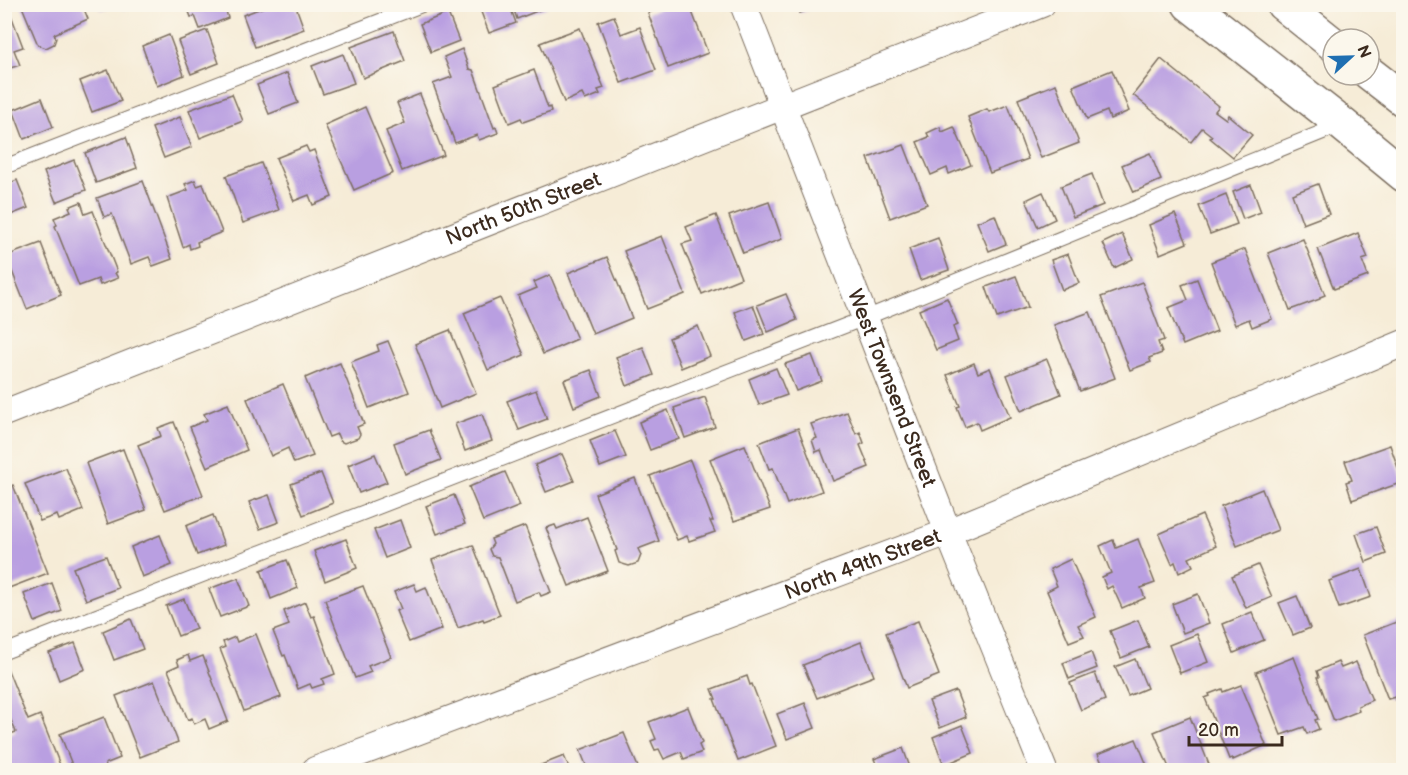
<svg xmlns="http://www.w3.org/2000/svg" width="1408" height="775" font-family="'Balsamiq Sans',sans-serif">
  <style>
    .building { fill: #b99fe1 }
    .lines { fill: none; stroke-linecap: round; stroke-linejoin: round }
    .lane-casing { stroke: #7c6e5f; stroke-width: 16 }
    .street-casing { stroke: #7c6e5f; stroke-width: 28 }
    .secondary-casing { stroke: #7c6e5f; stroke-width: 36 }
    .lane { stroke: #fff; stroke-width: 14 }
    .street { stroke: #fff; stroke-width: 26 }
    .secondary { stroke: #fff; stroke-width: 33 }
    .labels { text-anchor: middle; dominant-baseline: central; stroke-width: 4.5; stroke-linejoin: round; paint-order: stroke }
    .street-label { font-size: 21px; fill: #3b2a1e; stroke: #fbf7ec }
  </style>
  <rect width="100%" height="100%" fill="#fbf7ec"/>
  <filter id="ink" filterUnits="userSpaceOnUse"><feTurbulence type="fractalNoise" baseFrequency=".0167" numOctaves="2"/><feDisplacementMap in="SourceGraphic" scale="12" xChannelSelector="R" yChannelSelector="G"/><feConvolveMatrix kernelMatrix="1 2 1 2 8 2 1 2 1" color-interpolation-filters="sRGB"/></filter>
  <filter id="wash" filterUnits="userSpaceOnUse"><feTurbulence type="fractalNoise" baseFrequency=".008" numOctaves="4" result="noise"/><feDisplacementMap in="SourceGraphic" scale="24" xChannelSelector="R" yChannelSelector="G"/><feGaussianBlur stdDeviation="1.35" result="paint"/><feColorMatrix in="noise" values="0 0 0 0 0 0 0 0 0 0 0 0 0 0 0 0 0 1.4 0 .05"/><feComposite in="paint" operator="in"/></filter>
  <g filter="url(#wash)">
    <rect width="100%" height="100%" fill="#f6ecd7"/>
    <g id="blocks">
      <!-- building -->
      <g class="building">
        <polygon points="21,4 82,4 88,19 54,34 56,38 54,44 46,48 38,45"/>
        <polygon points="99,4 115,4 115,5 101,10"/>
        <polygon points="186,4 224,4 228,18 200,29 195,16 191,17"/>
        <polygon points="272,4 295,4 304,29 255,47 243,15"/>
        <polygon points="478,4 509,4 516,23 489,33"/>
        <polygon points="512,4 546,4 547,7 517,19"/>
        <polygon points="671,4 689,4 708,53 668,68 648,13"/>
        <polygon points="797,4 821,4 821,5 800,13"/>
        <polygon points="121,5 137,5 123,10"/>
        <polygon points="8,7 23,47 14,50 20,65 4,70 4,8"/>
        <polygon points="448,13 459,41 431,52 420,24"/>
        <polygon points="614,16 621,34 640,27 656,70 621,83 598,22"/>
        <polygon points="580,28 604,88 598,90 600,94 585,100 582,94 564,102 540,43"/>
        <polygon points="207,30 219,63 191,74 178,41"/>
        <polygon points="394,31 405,61 363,78 351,47"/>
        <polygon points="169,35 184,75 157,86 142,46"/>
        <polygon points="462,49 469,69 473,70 494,128 496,127 498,133 479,140 477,135 455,143 433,84 452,77 444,57"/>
        <polygon points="343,54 354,83 323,94 312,66"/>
        <polygon points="1161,59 1219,106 1215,111 1226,119 1228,115 1252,135 1233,157 1210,138 1212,136 1202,128 1191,142 1133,95"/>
        <polygon points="108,70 121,101 92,112 80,81"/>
        <polygon points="534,70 548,108 550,107 551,112 523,122 521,118 509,123 495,85"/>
        <polygon points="1112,70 1129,111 1110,119 1107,111 1087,119 1073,86"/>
        <polygon points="287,73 298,103 269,114 257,85"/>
        <polygon points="1056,84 1079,143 1041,158 1018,99"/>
        <polygon points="232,94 243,121 200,138 189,110"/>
        <polygon points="420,94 444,155 402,171 386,131 405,123 397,103"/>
        <polygon points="42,98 53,127 24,139 13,110"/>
        <polygon points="1008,105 1028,159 990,173 968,117 987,109 989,112"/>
        <polygon points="365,107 393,173 354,190 325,125"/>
        <polygon points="180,117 192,147 164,158 152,128"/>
        <polygon points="940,127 942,132 954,127 971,165 949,174 947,168 931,175 917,142 929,137 927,133"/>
        <polygon points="126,137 137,168 96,183 85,153"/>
        <polygon points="904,145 927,204 890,218 868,158"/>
        <polygon points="306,146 309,152 314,150 332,197 313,205 309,195 294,201 276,158"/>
        <polygon points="1150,153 1161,180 1134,192 1122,165"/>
        <polygon points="74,160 86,190 56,202 44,172"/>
        <polygon points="261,163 279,210 243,223 226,176"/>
        <polygon points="1092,174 1103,205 1073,217 1061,186"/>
        <polygon points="17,180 28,208 8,216 5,206 5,185"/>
        <polygon points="195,180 197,186 203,184 222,232 197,242 198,246 190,249 189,244 183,247 167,198 188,190 185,184"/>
        <polygon points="143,181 172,259 153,266 149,257 131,264 112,214 104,217 97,198"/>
        <polygon points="1318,184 1329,214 1303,224 1292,194"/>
        <polygon points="1251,185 1261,212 1243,219 1233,192"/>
        <polygon points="1043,192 1055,219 1038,227 1026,200"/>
        <polygon points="1226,195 1237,224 1210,234 1199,206"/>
        <polygon points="81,202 85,214 93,211 117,272 115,273 118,278 100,285 98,279 79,286 55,226 57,225 54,218 71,211 69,207"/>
        <polygon points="769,202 782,239 743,253 729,216"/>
        <polygon points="1175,214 1187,243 1160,254 1149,225"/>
        <polygon points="716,215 741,278 702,294 682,244 692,241 686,227"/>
        <polygon points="995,215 1006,244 989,251 977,222"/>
        <polygon points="1358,233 1368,258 1362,260 1368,276 1334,289 1318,249"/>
        <polygon points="1122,234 1133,259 1114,268 1103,243"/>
        <polygon points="662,236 685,294 647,309 624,251"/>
        <polygon points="938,238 949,270 920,280 909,249"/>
        <polygon points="1303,239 1325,295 1320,297 1320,299 1290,310 1268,253"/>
        <polygon points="41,243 61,295 27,309 6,256"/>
        <polygon points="1245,249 1272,319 1252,327 1249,319 1235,325 1211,262"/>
        <polygon points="1068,254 1079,283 1062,290 1051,260"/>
        <polygon points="607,257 632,318 593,334 568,273"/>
        <polygon points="550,275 577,339 543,354 518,296 537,288 534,282"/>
        <polygon points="1016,276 1028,307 997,318 986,287"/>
        <polygon points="1197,279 1217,331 1183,345 1168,308 1188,300 1182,285"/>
        <polygon points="1142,282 1164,340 1158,342 1162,353 1149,358 1151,362 1130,370 1101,297"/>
        <polygon points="786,294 797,320 768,332 757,305"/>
        <polygon points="500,298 524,355 488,370 464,313"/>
        <polygon points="947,298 958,325 953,327 958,341 936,350 919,310"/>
        <polygon points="753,305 764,334 746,341 735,312"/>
        <polygon points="1090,312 1115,378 1080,391 1054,325"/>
        <polygon points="698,326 710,356 681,368 669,338"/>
        <polygon points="450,330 476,393 440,408 415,344"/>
        <polygon points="388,341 409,392 369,408 351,362 379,351 377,345"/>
        <polygon points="643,347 654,375 627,386 616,357"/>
        <polygon points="812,355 822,381 796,391 785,364"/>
        <polygon points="1047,359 1061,394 1021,411 1007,375"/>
        <polygon points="340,363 364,424 357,427 360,434 358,438 344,443 340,441 337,434 329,437 305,378"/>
        <polygon points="974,363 978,373 990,368 1010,417 980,430 977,422 965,427 957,407 960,406 947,375"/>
        <polygon points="776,368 787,395 759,405 749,379"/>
        <polygon points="591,370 601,396 574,407 564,380"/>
        <polygon points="283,384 313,456 294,463 288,448 271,456 247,399"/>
        <polygon points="536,390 547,419 519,430 507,401"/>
        <polygon points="705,397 715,427 685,438 674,408"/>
        <polygon points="228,404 247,450 207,467 190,427 207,420 204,414"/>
        <polygon points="668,410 679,439 650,450 639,422"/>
        <polygon points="847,412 856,434 860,432 864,443 860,445 869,467 833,481 821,450 816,452 812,440 817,438 811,424"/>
        <polygon points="482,414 492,441 465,451 455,424"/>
        <polygon points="174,422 203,495 165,510 138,445 161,436 158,428"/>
        <polygon points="798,428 822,491 787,504 773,468 769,469 759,443"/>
        <polygon points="429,430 441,460 405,474 394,443"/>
        <polygon points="615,431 626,457 600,467 590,441"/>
        <polygon points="745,445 770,509 734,521 710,459"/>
        <polygon points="1390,445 1403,482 1352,500 1346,482 1352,480 1345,461"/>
        <polygon points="123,449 146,510 108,524 86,463"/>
        <polygon points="375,454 387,482 359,493 348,465"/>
        <polygon points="562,454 574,481 546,492 535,465"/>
        <polygon points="690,460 713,521 710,521 715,532 689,541 687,536 677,540 650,476"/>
        <polygon points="66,468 83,510 59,520 57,515 40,521 25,484"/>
        <polygon points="505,472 520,506 483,521 469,487"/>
        <polygon points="321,473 333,503 303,515 291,484"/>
        <polygon points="635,478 659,541 638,549 641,555 638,563 629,566 619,563 615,551 617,550 595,494"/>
        <polygon points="13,485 48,573 9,588 4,576 4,489"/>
        <polygon points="1262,489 1278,530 1237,546 1221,506"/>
        <polygon points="269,495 279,522 260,529 249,502"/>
        <polygon points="454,495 465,524 437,534 426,506"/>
        <polygon points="213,515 224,545 197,555 186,526"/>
        <polygon points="1202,515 1216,546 1189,558 1193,566 1179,573 1175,562 1172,564 1159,534"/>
        <polygon points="587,517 608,571 569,586 546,528 555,525 557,529"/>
        <polygon points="400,520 410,548 385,558 374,530"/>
        <polygon points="525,526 551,592 541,596 539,592 515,601 498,557 492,556 489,549 493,544 491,539"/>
        <polygon points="1376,527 1386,554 1366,562 1356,534"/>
        <polygon points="160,535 172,565 142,577 131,547"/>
        <polygon points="346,539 357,568 325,581 314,551"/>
        <polygon points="1138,539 1155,583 1141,588 1145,598 1122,608 1112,586 1107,589 1102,577 1111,573 1100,546 1113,540 1116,548"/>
        <polygon points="473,545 500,615 484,621 483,619 458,628 432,560"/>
        <polygon points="106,556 118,588 86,600 73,568"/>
        <polygon points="1071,559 1096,617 1078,625 1084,636 1069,642 1047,591 1057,586 1050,569"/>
        <polygon points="287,560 298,588 271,599 261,570"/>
        <polygon points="1258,565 1272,597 1246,608 1232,576"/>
        <polygon points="1361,569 1371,597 1339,608 1329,581"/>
        <polygon points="238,578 249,606 220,617 209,589"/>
        <polygon points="52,583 62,611 35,622 24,594"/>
        <polygon points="414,584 417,591 426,587 442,629 409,642 396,611 401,609 394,592"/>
        <polygon points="363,586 391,657 368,666 371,672 355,678 325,600"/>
        <polygon points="1198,594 1209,623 1183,633 1172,604"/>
        <polygon points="1297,596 1310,628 1293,635 1279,603"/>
        <polygon points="184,599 196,629 178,636 166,606"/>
        <polygon points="305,602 311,617 314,616 335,674 322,679 324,684 312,688 310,684 298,689 285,655 283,656 273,631 289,625 284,611"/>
        <polygon points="1252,612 1264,640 1234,653 1223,624"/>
        <polygon points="131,619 143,649 114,660 103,631"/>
        <polygon points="1404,619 1404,697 1396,700 1395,697 1388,699 1363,635"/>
        <polygon points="1138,620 1149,647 1121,658 1110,631"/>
        <polygon points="918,621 939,675 907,688 886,633"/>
        <polygon points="256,634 281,697 244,711 220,649 225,647 223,642 235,637 237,642"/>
        <polygon points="1197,634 1208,662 1180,673 1169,645"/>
        <polygon points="861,642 874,676 817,698 803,665"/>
        <polygon points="75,643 85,669 59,680 49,653"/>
        <polygon points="1091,652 1097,668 1069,679 1063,663"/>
        <polygon points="188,655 190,661 203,656 228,721 209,729 205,719 194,724 192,718 188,720 168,670 179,665 177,660"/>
        <polygon points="1294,657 1318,719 1315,720 1319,729 1307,734 1304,727 1281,735 1256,672"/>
        <polygon points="1135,659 1147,688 1128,696 1115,667"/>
        <polygon points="1338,662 1341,668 1356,662 1372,700 1358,706 1359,711 1334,721 1317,677 1319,677 1317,671"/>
        <polygon points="7,668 28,720 40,715 62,770 7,770 4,765 4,736 16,732 4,704 4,669"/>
        <polygon points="1095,673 1105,700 1081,710 1070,683"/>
        <polygon points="747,676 750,685 752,684 776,746 738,761 714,699 716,699 712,689"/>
        <polygon points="154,681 178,742 140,757 116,696"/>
        <polygon points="1241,685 1266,745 1233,760 1232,758 1229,759 1205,698 1210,696 1209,694 1222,689 1223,692"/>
        <polygon points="956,691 966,717 940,728 929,701"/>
        <polygon points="805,703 815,728 787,739 777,714"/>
        <polygon points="688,707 702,743 699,745 702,752 684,759 681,752 664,759 659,749 655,750 651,741 656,739 649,722"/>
        <polygon points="104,717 120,758 105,764 107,769 104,770 91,770 91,769 74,770 60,734"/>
        <polygon points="1190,717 1210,767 1201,770 1170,770 1154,732"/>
        <polygon points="962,725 973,753 944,765 933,737"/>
        <polygon points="624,733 638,767 630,770 588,770 580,750"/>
        <polygon points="1136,739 1149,770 1105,770 1098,754"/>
        <polygon points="903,748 911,770 879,770 874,759"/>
        <polygon points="564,756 570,770 537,770 536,767"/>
      </g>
    </g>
  </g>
  <g filter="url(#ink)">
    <use href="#blocks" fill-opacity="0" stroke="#7c6e5f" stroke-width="1.5"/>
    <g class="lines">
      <!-- lane casing -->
      <g class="lane-casing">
        <g id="lane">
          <polyline points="4,167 424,4"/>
          <polyline points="4,652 865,318 1340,125"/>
        </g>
      </g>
      <!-- street casing -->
      <g class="street-casing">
        <g id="street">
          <path id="s1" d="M743,4L948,532L1044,770"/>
          <path id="s2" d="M4,413L1042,4"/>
          <path id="s3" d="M315,770L948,532L1404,343"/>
        </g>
      </g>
      <!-- secondary casing -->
      <g class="secondary-casing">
        <g id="secondary">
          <polyline points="1189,4 1342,124 1404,175"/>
          <polyline points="1283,4 1333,44"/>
          <polyline points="1369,73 1404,100"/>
        </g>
      </g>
      <!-- lane -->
      <use href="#lane" class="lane"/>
      <!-- street -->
      <use href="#street" class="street"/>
      <!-- secondary -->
      <use href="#secondary" class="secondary"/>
    </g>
  </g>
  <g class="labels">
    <!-- street labels -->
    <g class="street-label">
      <text stroke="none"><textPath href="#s2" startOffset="558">North 50th Street</textPath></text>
      <text stroke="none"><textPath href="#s1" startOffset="412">West Townsend Street</textPath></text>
      <text stroke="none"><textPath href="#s3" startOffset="585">North 49th Street</textPath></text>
    </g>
  </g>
  <!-- margin -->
  <rect width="1408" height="775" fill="none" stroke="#fbf7ec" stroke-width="24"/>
  <!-- north arrow -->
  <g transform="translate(1351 57) rotate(68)"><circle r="28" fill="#fbf7ec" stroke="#aea59a" stroke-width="1.5"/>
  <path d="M0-4.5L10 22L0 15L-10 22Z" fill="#1f6fb2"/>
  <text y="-9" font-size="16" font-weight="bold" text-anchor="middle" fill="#3b2a1e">N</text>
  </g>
  <!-- scale -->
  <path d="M1189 736v9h93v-9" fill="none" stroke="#3b2a1e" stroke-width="3"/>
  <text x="1198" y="736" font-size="18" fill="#3b2a1e" stroke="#fbf7ec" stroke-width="4.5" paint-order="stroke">20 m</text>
</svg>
